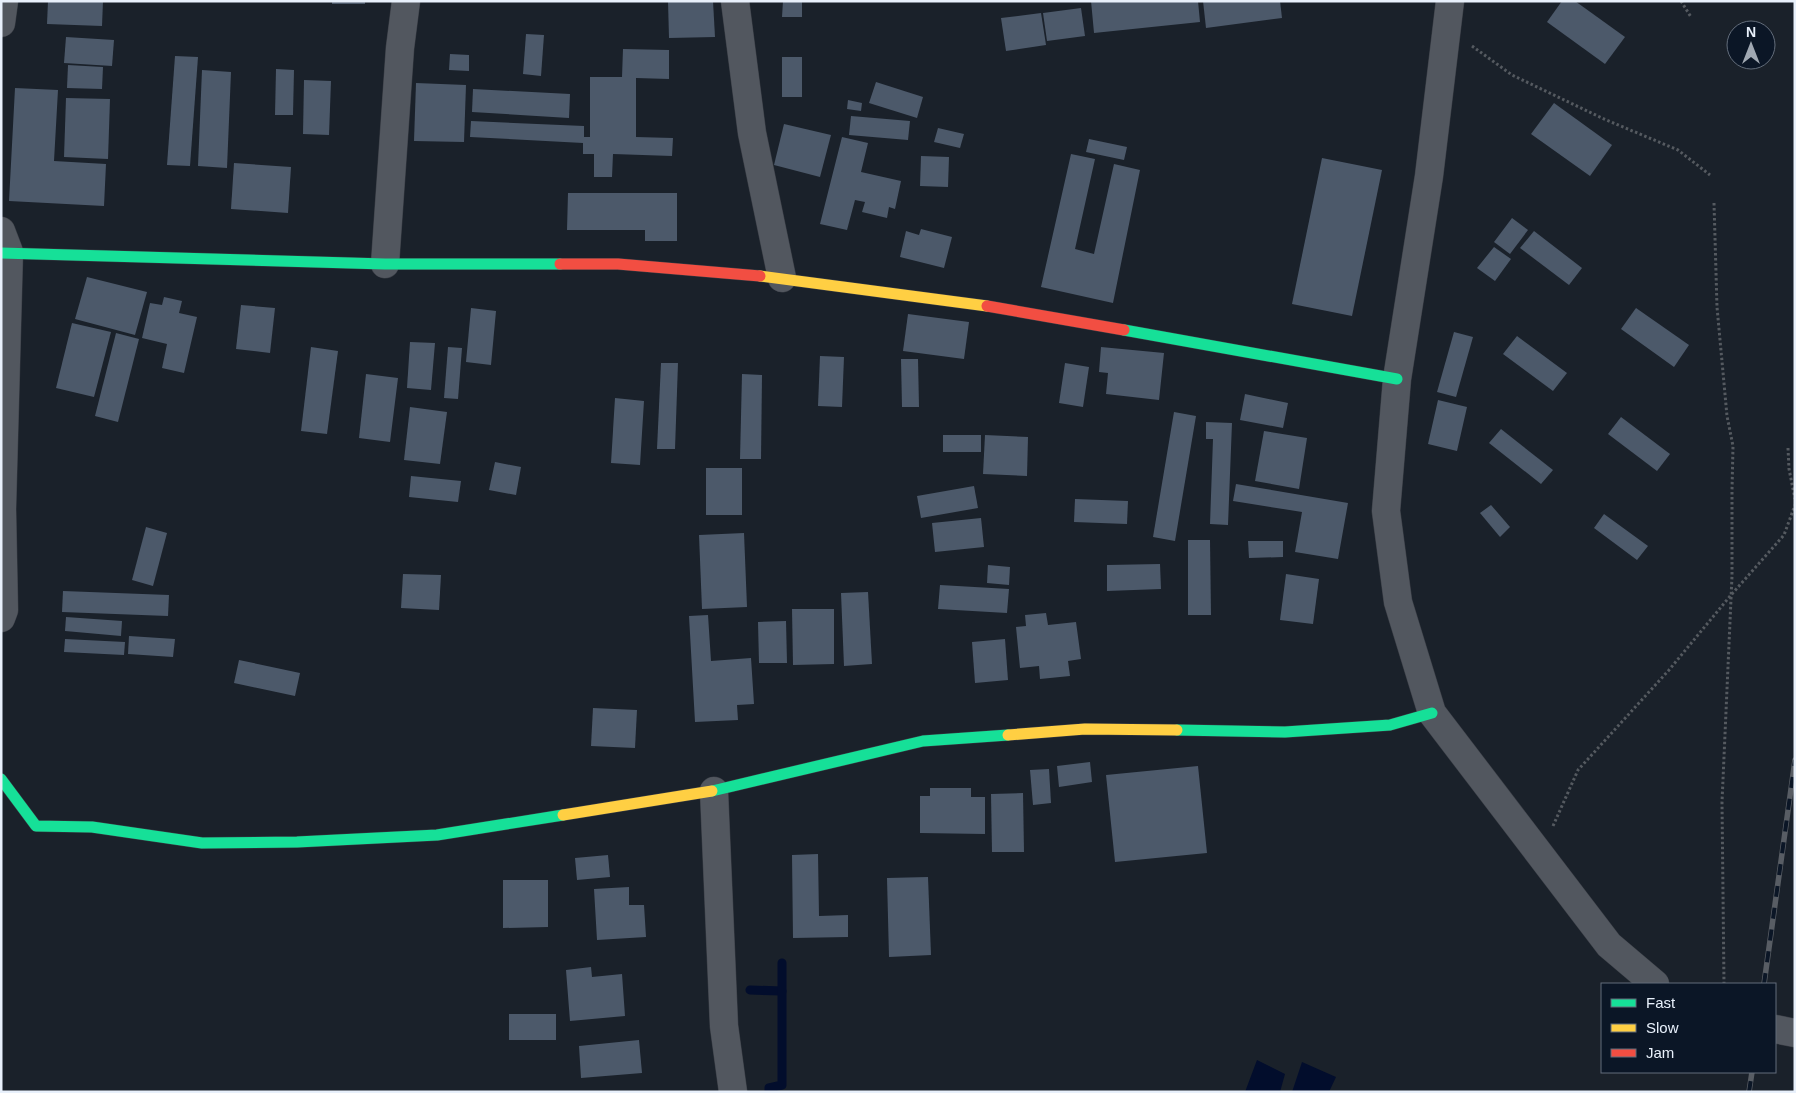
<svg xmlns="http://www.w3.org/2000/svg" width="1796" height="1093" font-family="Arial,sans-serif">
  <style>
    .water { fill: #020d2c }
    .lines { fill: none; stroke-linecap: round; stroke-linejoin: round }
    .stream { stroke: #020d2c; stroke-width: 9 }
    .building { fill: #4c596a }
    .street-casing { stroke: #383c44; stroke-width: 29 }
    .fast-casing { stroke: #383c44; stroke-width: 12 }
    .slow-casing { stroke: #383c44; stroke-width: 12 }
    .jam-casing { stroke: #383c44; stroke-width: 12 }
    .path { stroke: #555a60; stroke-width: 3; stroke-dasharray: 2.5 2.5; stroke-linecap: butt }
    .street { stroke: #52575f; stroke-width: 28 }
    .fast { stroke: #16e098; stroke-width: 11 }
    .slow { stroke: #ffcf43; stroke-width: 11 }
    .jam { stroke: #f24e42; stroke-width: 11 }
    .rail-casing { stroke: #585d64; stroke-width: 5.5 }
    .rail { stroke: #0b1626; stroke-width: 4; stroke-dasharray: 11; stroke-linecap: butt }
  </style>
  <rect width="100%" height="100%" fill="#1a212a"/>
  <!-- water -->
  <g class="water">
    <polygon points="1257,1060 1285,1074 1280,1092 1245,1092"/>
    <polygon points="1302,1062 1336,1077 1329,1092 1292,1092"/>
  </g>
  <g class="lines">
    <!-- stream -->
    <g class="stream">
      <polyline points="750,990 782,991"/>
      <polyline points="769,1092 769,1088 782,1085 782,963"/>
    </g>
  </g>
  <!-- building -->
  <g class="building">
    <polygon points="48,1 103,1 102,26 47,24"/>
    <rect x="332" y="1" width="33" height="3"/>
    <polygon points="668,1 713,1 715,37 669,38"/>
    <polygon points="783,1 802,1 802,17 782,17"/>
    <polygon points="1091,1 1198,1 1200,22 1094,33"/>
    <polygon points="1203,1 1280,1 1282,18 1206,28"/>
    <polygon points="1562,1 1575,1 1625,37 1605,64 1547,22"/>
    <polygon points="1081,8 1085,36 1047,41 1043,13"/>
    <polygon points="1041,13 1046,45 1006,51 1001,18"/>
    <polygon points="526,34 544,35 541,76 523,74"/>
    <polygon points="66,37 114,40 112,66 64,63"/>
    <polygon points="623,49 669,50 669,79 636,78 636,137 673,138 672,156 613,154 612,177 594,177 594,154 583,154 583,143 470,137 471,121 584,126 584,137 590,137 590,77 622,77"/>
    <polygon points="450,54 469,55 469,71 449,70"/>
    <polygon points="175,56 198,57 190,166 167,165"/>
    <rect x="782" y="57" width="20" height="40"/>
    <polygon points="68,65 103,67 102,89 67,88"/>
    <polygon points="276,69 294,70 293,115 275,115"/>
    <polygon points="202,70 231,72 227,168 198,166"/>
    <polygon points="304,80 331,81 329,135 303,134"/>
    <polygon points="876,82 923,97 917,118 869,103"/>
    <polygon points="416,83 466,85 464,142 414,141"/>
    <polygon points="15,88 58,90 54,161 106,164 104,206 9,201"/>
    <polygon points="473,89 570,94 569,118 472,112"/>
    <polygon points="66,98 110,99 108,159 64,157"/>
    <polygon points="848,100 862,103 861,111 847,109"/>
    <polygon points="1554,103 1612,145 1590,176 1531,134"/>
    <polygon points="851,116 910,121 908,140 849,135"/>
    <polygon points="784,124 831,135 820,177 774,165"/>
    <polygon points="938,128 964,134 960,148 934,142"/>
    <polygon points="842,137 868,143 861,172 901,181 895,209 889,207 887,218 862,212 865,202 855,200 847,230 820,224"/>
    <polygon points="1089,139 1127,147 1124,160 1086,152"/>
    <polygon points="1071,154 1095,159 1075,249 1094,254 1114,164 1140,170 1113,303 1041,287"/>
    <polygon points="921,156 949,157 948,187 920,186"/>
    <polygon points="1322,158 1382,170 1352,316 1292,304"/>
    <polygon points="234,163 291,167 288,213 231,209"/>
    <polygon points="568,193 677,193 677,241 645,241 645,230 567,230"/>
    <polygon points="1512,218 1528,230 1510,254 1494,242"/>
    <polygon points="921,229 952,237 944,268 900,257 906,231 919,235"/>
    <polygon points="1534,231 1582,268 1569,285 1520,248"/>
    <polygon points="1494,247 1511,259 1495,281 1477,268"/>
    <polygon points="87,277 147,292 135,335 75,319"/>
    <polygon points="164,297 182,301 179,313 197,317 184,373 162,368 167,344 142,338 150,303 162,305"/>
    <polygon points="241,305 275,308 270,353 236,349"/>
    <polygon points="471,308 496,311 491,365 466,362"/>
    <polygon points="1636,308 1689,345 1674,367 1621,329"/>
    <polygon points="908,314 969,322 964,359 903,351"/>
    <polygon points="72,323 111,332 94,397 56,388"/>
    <polygon points="1454,332 1473,337 1456,397 1437,392"/>
    <polygon points="116,333 139,339 118,422 95,416"/>
    <polygon points="1517,336 1567,373 1553,391 1503,354"/>
    <polygon points="410,342 435,343 431,390 407,388"/>
    <polygon points="311,347 338,351 327,434 301,431"/>
    <polygon points="448,347 462,348 458,399 444,398"/>
    <polygon points="1101,347 1164,353 1159,400 1106,394 1108,373 1099,372"/>
    <polygon points="820,356 844,357 842,407 818,406"/>
    <polygon points="901,359 918,359 919,407 902,407"/>
    <polygon points="661,363 678,363 675,449 657,449"/>
    <polygon points="1065,363 1089,367 1083,407 1059,403"/>
    <polygon points="366,374 398,378 390,442 359,438"/>
    <polygon points="742,374 762,375 761,459 740,459"/>
    <polygon points="1245,394 1288,403 1283,428 1240,420"/>
    <polygon points="615,398 644,401 640,465 611,463"/>
    <polygon points="1438,400 1467,407 1457,451 1428,444"/>
    <polygon points="410,407 447,412 440,464 404,460"/>
    <polygon points="1174,412 1196,416 1175,541 1153,537"/>
    <polygon points="1621,417 1670,454 1657,471 1608,434"/>
    <polygon points="1206,422 1232,423 1228,525 1210,524 1213,439 1206,439"/>
    <polygon points="1501,429 1553,470 1541,484 1489,443"/>
    <polygon points="1264,431 1307,438 1299,489 1255,481"/>
    <rect x="943" y="435" width="38" height="17"/>
    <polygon points="985,435 1028,437 1027,476 983,474"/>
    <polygon points="495,462 521,467 516,495 489,490"/>
    <rect x="706" y="468" width="36" height="47"/>
    <polygon points="411,476 461,481 458,502 409,497"/>
    <polygon points="1236,484 1348,503 1338,559 1295,552 1302,512 1233,501"/>
    <polygon points="974,486 978,508 921,518 917,496"/>
    <polygon points="1075,499 1128,501 1127,524 1074,522"/>
    <polygon points="1491,505 1510,527 1500,537 1480,513"/>
    <polygon points="1604,514 1648,546 1637,560 1594,528"/>
    <polygon points="981,518 984,547 935,552 932,523"/>
    <polygon points="146,527 167,533 153,586 132,580"/>
    <polygon points="744,533 747,607 702,609 699,535"/>
    <polygon points="1188,540 1210,540 1211,615 1188,615"/>
    <polygon points="1248,541 1283,541 1283,557 1249,558"/>
    <polygon points="1160,564 1161,589 1107,591 1107,565"/>
    <polygon points="988,565 1010,567 1009,585 987,583"/>
    <polygon points="403,574 441,575 439,610 401,608"/>
    <polygon points="1286,574 1319,579 1313,624 1280,620"/>
    <polygon points="940,585 1009,589 1007,613 938,609"/>
    <polygon points="63,591 169,595 168,616 62,612"/>
    <polygon points="868,592 872,664 844,666 841,593"/>
    <polygon points="792,609 834,609 834,664 793,665"/>
    <polygon points="1046,613 1048,625 1076,622 1081,659 1068,661 1070,676 1040,679 1039,666 1020,668 1016,627 1026,626 1025,615"/>
    <polygon points="708,615 711,661 751,658 754,704 737,705 738,720 695,722 689,616"/>
    <polygon points="66,617 122,621 121,636 65,631"/>
    <polygon points="786,621 787,663 759,663 758,622"/>
    <polygon points="129,636 175,639 173,657 128,654"/>
    <polygon points="65,639 125,642 124,655 64,652"/>
    <polygon points="1005,639 1008,680 975,683 972,642"/>
    <polygon points="239,660 300,673 295,696 234,683"/>
    <polygon points="593,708 637,710 635,748 591,746"/>
    <polygon points="1090,762 1092,782 1059,787 1057,766"/>
    <polygon points="1198,766 1207,853 1115,862 1106,775"/>
    <polygon points="1049,769 1051,803 1033,805 1030,770"/>
    <polygon points="930,788 971,788 971,797 985,797 985,834 920,833 920,796 930,796"/>
    <polygon points="1023,793 1024,852 992,852 991,794"/>
    <polygon points="818,854 819,916 848,915 848,937 793,938 792,855"/>
    <polygon points="608,855 610,877 577,880 575,858"/>
    <polygon points="928,877 931,955 889,957 887,878"/>
    <polygon points="503,880 548,880 548,927 503,928"/>
    <polygon points="629,887 629,905 644,905 646,937 597,940 594,889"/>
    <polygon points="591,967 592,977 622,974 625,1016 570,1021 566,970"/>
    <rect x="509" y="1014" width="47" height="26"/>
    <polygon points="639,1040 642,1073 581,1078 579,1046"/>
  </g>
  <g class="lines">
    <!-- street casing -->
    <g class="street-casing">
      <g id="street">
        <polyline points="735,1 752,133 782,278"/>
        <polyline points="1450,1 1429,176 1397,379 1386,511 1398,602 1432,713 1609,945 1655,984"/>
        <polyline points="1,23 4,1"/>
        <polyline points="1,231 9,252 2,509 4,610 1,618"/>
        <polyline points="385,264 400,48 406,1"/>
        <polyline points="714,791 724,1026 733,1092"/>
        <polyline points="1775,1029 1795,1033"/>
      </g>
    </g>
    <!-- fast casing -->
    <g class="fast-casing">
      <g id="fast">
        <polyline points="1,253 385,264 560,264"/>
        <polyline points="1124,330 1397,379"/>
        <polyline points="1177,730 1285,732 1390,725 1432,713"/>
        <polyline points="1,779 36,826 92,827 202,843 297,842 437,835 563,815"/>
        <polyline points="712,791 923,741 1008,735"/>
      </g>
    </g>
    <!-- slow casing -->
    <g class="slow-casing">
      <g id="slow">
        <polyline points="760,276 987,306"/>
        <polyline points="1008,735 1085,729 1177,730"/>
        <polyline points="563,815 712,791"/>
      </g>
    </g>
    <!-- jam casing -->
    <g class="jam-casing">
      <g id="jam">
        <polyline points="560,264 618,264 760,276"/>
        <polyline points="987,306 1124,330"/>
      </g>
    </g>
    <!-- path -->
    <g class="path">
      <polyline points="1681,1 1691,17"/>
      <polyline points="1472,46 1512,75 1604,119 1678,150 1710,175"/>
      <polyline points="1714,203 1717,307 1727,416 1733,446 1732,490 1732,576 1722,802 1724,984"/>
      <polyline points="1788,448 1789,469 1795,499"/>
      <polyline points="1553,826 1578,770 1669,670 1731,595 1784,535 1795,505"/>
    </g>
    <!-- street -->
    <use href="#street" class="street"/>
    <!-- fast -->
    <use href="#fast" class="fast"/>
    <!-- slow -->
    <use href="#slow" class="slow"/>
    <!-- jam -->
    <use href="#jam" class="jam"/>
    <!-- rail casing -->
    <g class="rail-casing">
      <g id="rail">
        <polyline points="1764,984 1795,760"/>
        <polyline points="1749,1092 1752,1072"/>
      </g>
    </g>
    <!-- rail -->
    <use href="#rail" class="rail"/>
  </g>
  <!-- border -->
  <rect width="1796" height="1093" fill="none" stroke="#e8f0fb" stroke-width="5"/>
  <!-- legend -->
  <rect x="1601" y="983" width="175" height="90" fill="#0b1626" stroke="#636d7b"/>
  <rect x="1611" y="999" width="25" height="8" fill="#16e098" stroke="#636d7b"/>
  <text x="1646" y="1008" font-size="15" fill="#e8f0fb">Fast</text>
  <rect x="1611" y="1024" width="25" height="8" fill="#ffcf43" stroke="#636d7b"/>
  <text x="1646" y="1033" font-size="15" fill="#e8f0fb">Slow</text>
  <rect x="1611" y="1049" width="25" height="8" fill="#f24e42" stroke="#636d7b"/>
  <text x="1646" y="1058" font-size="15" fill="#e8f0fb">Jam</text>
  <!-- north arrow -->
  <g transform="translate(1751 45)"><circle r="24" fill="#0b1626" stroke="#636d7b"/>
  <path d="M0-4L9 19L0 12L-9 19Z" fill="#a0a8b2"/>
  <text y="-8" font-size="14" font-weight="bold" text-anchor="middle" fill="#e8f0fb">N</text>
  </g>
</svg>
